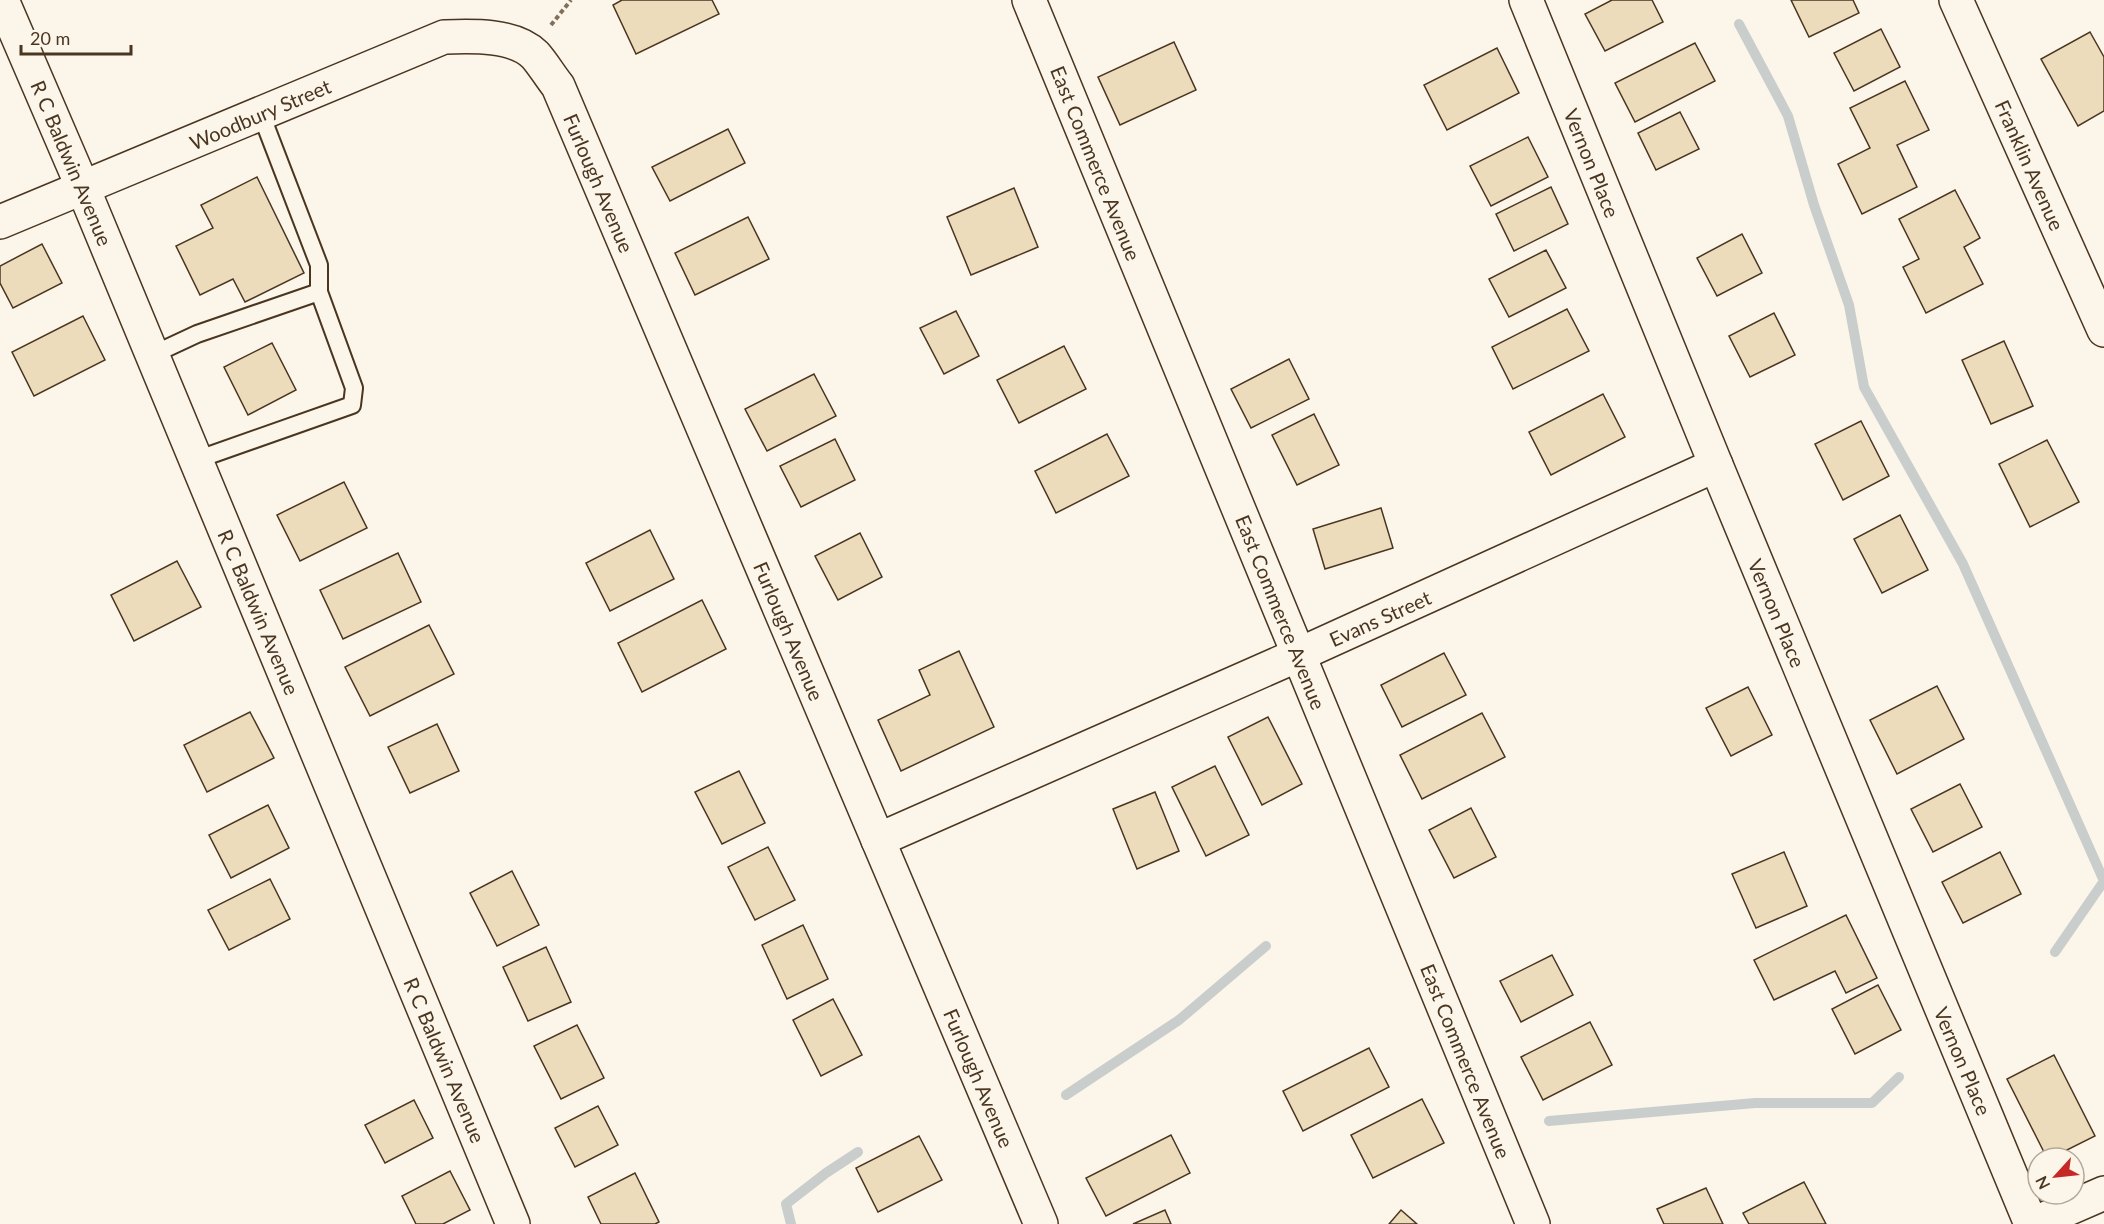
<svg xmlns="http://www.w3.org/2000/svg" width="2104" height="1224" font-family="Lato,sans-serif">
  <style>
    .lines { fill: none; stroke-linecap: round; stroke-linejoin: round }
    .stream { stroke: #c9cecd; stroke-width: 10 }
    .building { fill: #ecdcbc; stroke: #4a3520; stroke-width: 1.5 }
    .lane-casing { stroke: #4a3520; stroke-width: 20 }
    .street-casing { stroke: #4a3520; stroke-width: 36 }
    .path { stroke: #7f6f5c; stroke-width: 4; stroke-dasharray: 4.5 3; stroke-linecap: butt }
    .lane { stroke: #fbf6e9; stroke-width: 16 }
    .street { stroke: #fbf6e9; stroke-width: 33 }
    .labels { text-anchor: middle; dominant-baseline: central; stroke-width: 4.5; stroke-linejoin: round; paint-order: stroke }
    .street-label { font-size: 20px; fill: #4a3520; stroke: #fbf6e9 }
  </style>
  <rect width="100%" height="100%" fill="#fbf6e9"/>
  <g class="lines">
    <!-- stream -->
    <g class="stream">
      <polyline points="1739,24 1788,116 1814,205 1849,305 1864,387 1963,564 2104,881 2055,952"/>
      <polyline points="1066,1095 1179,1020 1266,946"/>
      <polyline points="1549,1121 1755,1103 1872,1103 1899,1077"/>
      <polyline points="791,1224 786,1204 826,1173 858,1152"/>
    </g>
  </g>
  <!-- building -->
  <g class="building">
    <polygon points="622,0 712,0 719,14 636,54 613,5"/>
    <polygon points="1612,0 1652,0 1663,22 1605,51 1585,14"/>
    <polygon points="1791,0 1853,0 1859,13 1809,37"/>
    <polygon points="1881,29 1900,67 1854,91 1834,53"/>
    <polygon points="2090,32 2104,57 2104,111 2078,126 2041,59"/>
    <polygon points="1174,42 1196,90 1120,125 1098,77"/>
    <polygon points="1695,43 1715,81 1635,122 1615,83"/>
    <polygon points="1497,48 1519,93 1447,130 1424,85"/>
    <polygon points="1905,81 1929,130 1897,145 1917,187 1862,214 1838,164 1870,148 1850,108"/>
    <polygon points="1680,112 1699,149 1656,170 1638,133"/>
    <polygon points="728,129 745,163 670,201 652,167"/>
    <polygon points="1528,137 1548,177 1491,206 1470,166"/>
    <polygon points="257,177 304,273 245,302 233,279 200,295 176,246 213,228 201,205"/>
    <polygon points="1551,187 1568,224 1514,251 1496,214"/>
    <polygon points="1014,188 1038,247 971,275 947,217"/>
    <polygon points="1955,190 1980,238 1964,247 1983,284 1926,313 1903,267 1919,259 1899,219"/>
    <polygon points="748,217 769,259 695,295 675,253"/>
    <polygon points="1742,234 1762,273 1717,296 1697,258"/>
    <polygon points="42,244 62,283 13,308 0,283 0,266"/>
    <polygon points="1546,250 1566,288 1509,317 1489,279"/>
    <polygon points="1567,309 1589,351 1513,389 1492,347"/>
    <polygon points="956,311 979,356 944,374 920,328"/>
    <polygon points="1774,313 1795,355 1750,377 1729,336"/>
    <polygon points="83,316 105,360 34,396 12,352"/>
    <polygon points="2004,341 2033,406 1991,424 1962,360"/>
    <polygon points="272,343 296,390 248,415 224,367"/>
    <polygon points="1064,346 1086,389 1019,423 997,380"/>
    <polygon points="1289,359 1309,399 1251,428 1231,389"/>
    <polygon points="814,374 836,416 767,451 745,409"/>
    <polygon points="1603,394 1625,437 1551,475 1529,432"/>
    <polygon points="1314,414 1339,465 1297,485 1272,435"/>
    <polygon points="1861,421 1889,476 1843,500 1815,444"/>
    <polygon points="1107,434 1129,476 1056,513 1035,471"/>
    <polygon points="835,439 855,480 801,507 780,466"/>
    <polygon points="2047,440 2079,502 2030,527 1999,464"/>
    <polygon points="344,482 367,528 300,561 277,515"/>
    <polygon points="1381,508 1393,548 1325,569 1313,529"/>
    <polygon points="1900,515 1928,570 1882,593 1854,539"/>
    <polygon points="650,530 674,579 610,611 586,563"/>
    <polygon points="860,533 882,577 838,600 815,556"/>
    <polygon points="398,553 421,602 343,639 320,590"/>
    <polygon points="177,561 201,607 134,641 111,595"/>
    <polygon points="702,600 726,649 642,692 618,643"/>
    <polygon points="429,625 454,674 370,716 345,667"/>
    <polygon points="959,651 994,727 901,771 878,720 930,695 919,670"/>
    <polygon points="1444,653 1466,695 1402,727 1381,685"/>
    <polygon points="1937,686 1964,739 1897,774 1870,720"/>
    <polygon points="1748,687 1772,735 1731,756 1706,708"/>
    <polygon points="250,712 274,758 207,792 184,745"/>
    <polygon points="1482,713 1505,757 1422,799 1400,755"/>
    <polygon points="1268,717 1302,784 1262,805 1228,737"/>
    <polygon points="437,724 459,771 410,793 388,747"/>
    <polygon points="1215,766 1249,835 1206,856 1172,787"/>
    <polygon points="739,771 765,823 722,844 695,792"/>
    <polygon points="1960,784 1982,827 1933,852 1911,809"/>
    <polygon points="1155,792 1179,851 1137,869 1113,809"/>
    <polygon points="268,805 289,848 231,878 209,835"/>
    <polygon points="1471,808 1496,857 1454,878 1429,830"/>
    <polygon points="768,847 795,900 755,920 728,867"/>
    <polygon points="1784,852 1807,906 1756,928 1732,874"/>
    <polygon points="2000,852 2021,894 1963,923 1942,882"/>
    <polygon points="512,871 539,925 497,946 470,893"/>
    <polygon points="270,879 290,919 229,950 208,910"/>
    <polygon points="1846,915 1877,978 1846,993 1835,971 1774,1000 1754,960"/>
    <polygon points="803,925 828,979 787,999 762,945"/>
    <polygon points="546,947 571,1002 528,1021 503,967"/>
    <polygon points="1552,955 1573,995 1521,1022 1500,981"/>
    <polygon points="1878,985 1901,1030 1855,1054 1832,1009"/>
    <polygon points="833,999 862,1055 821,1076 793,1020"/>
    <polygon points="1590,1022 1612,1065 1543,1100 1521,1057"/>
    <polygon points="577,1025 604,1078 561,1099 534,1046"/>
    <polygon points="1369,1048 1389,1087 1303,1131 1283,1091"/>
    <polygon points="2054,1055 2095,1136 2051,1158 2047,1158 2007,1079"/>
    <polygon points="1422,1099 1444,1143 1373,1178 1351,1135"/>
    <polygon points="414,1100 433,1138 385,1163 365,1125"/>
    <polygon points="598,1106 618,1145 575,1167 555,1128"/>
    <polygon points="1171,1135 1190,1173 1106,1216 1086,1178"/>
    <polygon points="919,1136 942,1180 878,1212 856,1168"/>
    <polygon points="450,1171 470,1210 443,1224 416,1224 402,1196"/>
    <polygon points="635,1173 659,1222 655,1224 601,1224 588,1197"/>
    <polygon points="1804,1182 1826,1224 1749,1224 1743,1213"/>
    <polygon points="1706,1188 1723,1224 1664,1224 1657,1209"/>
    <polygon points="1165,1210 1171,1224 1133,1224"/>
    <polygon points="1401,1210 1417,1224 1389,1224"/>
  </g>
  <g class="lines">
    <!-- lane casing -->
    <g class="lane-casing">
      <g id="lane">
        <polyline points="152,355 197,334 319,292"/>
        <polyline points="196,460 352,405 354,388 319,292 319,265 261,114"/>
      </g>
    </g>
    <!-- street casing -->
    <g class="street-casing">
      <g id="street">
        <polyline points="2,0 83,188 513,1224"/>
        <polyline points="1029,0 1533,1224"/>
        <polyline points="1526,0 1716,465 2031,1224"/>
        <polyline points="1956,0 2104,330"/>
        <path d="M0,222L444,37C471,36 514,34 535,55C543,64 550,76 558,86L1041,1224"/>
        <polyline points="878,840 1298,655 1716,465"/>
        <polyline points="2033,1224 2104,1193"/>
      </g>
    </g>
    <!-- path -->
    <polyline class="path" points="551,25 571,0"/>
    <!-- lane -->
    <use href="#lane" class="lane"/>
    <!-- street -->
    <use href="#street" class="street"/>
  </g>
  <g class="labels">
    <!-- street labels -->
    <g class="street-label">
      <text transform="translate(260 114) rotate(-23)">Woodbury Street</text>
      <text transform="translate(72 163) rotate(67)">R C Baldwin Avenue</text>
      <text transform="translate(1096 163) rotate(68)">East Commerce Avenue</text>
      <text transform="translate(1592 163) rotate(68)">Vernon Place</text>
      <text transform="translate(2030 165) rotate(66)">Franklin Avenue</text>
      <text transform="translate(599 183) rotate(67)">Furlough Avenue</text>
      <text transform="translate(259 612) rotate(67)">R C Baldwin Avenue</text>
      <text transform="translate(1281 612) rotate(68)">East Commerce Avenue</text>
      <text transform="translate(1777 613) rotate(67)">Vernon Place</text>
      <text transform="translate(1380 618) rotate(-24)">Evans Street</text>
      <text transform="translate(789 631) rotate(67)">Furlough Avenue</text>
      <text transform="translate(445 1060) rotate(67)">R C Baldwin Avenue</text>
      <text transform="translate(1466 1061) rotate(68)">East Commerce Avenue</text>
      <text transform="translate(1963 1061) rotate(67)">Vernon Place</text>
      <text transform="translate(979 1078) rotate(67)">Furlough Avenue</text>
    </g>
  </g>
  <!-- north arrow -->
  <g transform="translate(2056 1176) rotate(243)"><circle r="28" fill="#fbf6e9" stroke="#b4a999" stroke-width="1.5"/>
  <path d="M0-4.5L10 22L0 15L-10 22Z" fill="#c62828"/>
  <text y="-9" font-size="16" font-weight="bold" text-anchor="middle" fill="#4a3520">N</text>
  </g>
  <!-- scale -->
  <path d="M21 45v9h110v-9" fill="none" stroke="#4a3520" stroke-width="3"/>
  <text x="30" y="45" font-size="18" fill="#4a3520" stroke="#fbf6e9" stroke-width="4.5" paint-order="stroke">20 m</text>
</svg>
